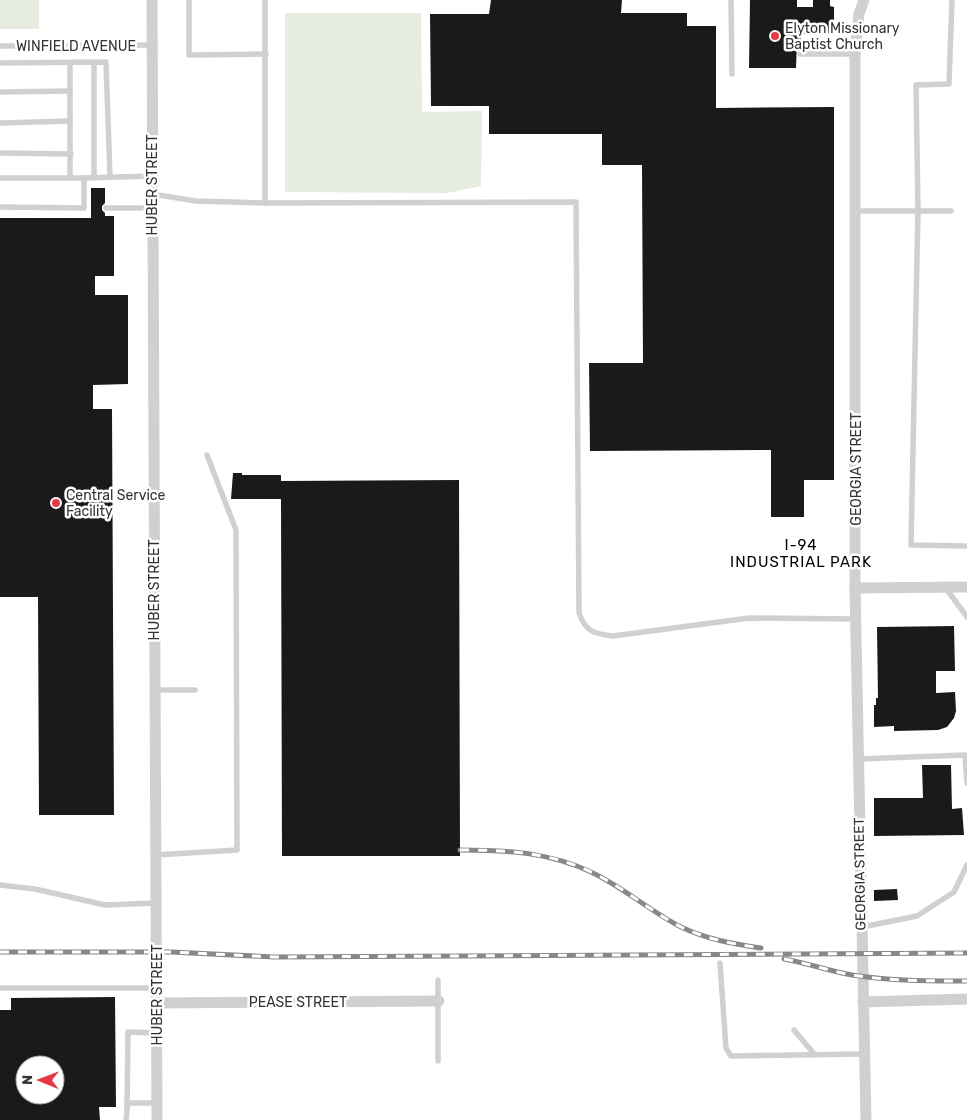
<svg xmlns="http://www.w3.org/2000/svg" width="967" height="1120" font-family="Rubik,sans-serif">
  <style>
    .green { fill: #e6ecdf }
    .building { fill: #1a1a1a; fill-rule: evenodd }
    .lines { fill: none; stroke-linecap: round; stroke-linejoin: round }
    .service { stroke: #d0d0d0; stroke-width: 5.5 }
    .minor { stroke: #d0d0d0; stroke-width: 11 }
    .rail-casing { stroke: #888; stroke-width: 5 }
    .rail { stroke: #fff; stroke-width: 3; stroke-dasharray: 9; stroke-linecap: butt }
    .poi-dot { fill: #e63946; stroke: #fff; stroke-width: 2 }
    .labels { text-anchor: middle; dominant-baseline: central; stroke-width: 5; stroke-linejoin: round; paint-order: stroke }
    .poi-label { font-size: 14px; fill: #333; stroke: #fff; text-anchor: start }
    .street-label { font-size: 14px; fill: #333; stroke: #fff }
    .neighbourhood-label { font-size: 15px; letter-spacing: 1px; fill: #000; stroke: #fff }
  </style>
  <rect width="100%" height="100%" fill="#fff"/>
  <!-- green -->
  <g class="green">
    <rect x="0" y="0" width="39" height="29"/>
    <polygon points="285,13 421,13 422,112 482,111 481,186 447,193 285,192"/>
  </g>
  <!-- building -->
  <g class="building">
    <polygon points="491,0 622,0 621,13 687,13 687,26 716,26 716,108 834,107 834,480 804,480 804,517 771,517 771,450 590,451 589,363 643,363 642,165 602,165 602,134 489,134 489,106 431,106 430,14 489,14"/>
    <polygon points="750,0 797,0 797,7 813,7 813,0 830,0 830,6 834,7 834,24 830,24 830,33 801,34 801,42 797,42 796,68 749,68"/>
    <polygon points="91,188 105,188 105,203 102,206 102,210 105,213 105,216 114,216 114,276 95,276 95,295 128,295 128,384 93,385 93,409 112,409 114,815 39,815 38,597 0,597 0,218 91,218"/>
    <polygon points="233,473 242,473 242,475 281,475 281,481 459,480 460,856 282,856 281,499 231,499"/>
    <polygon points="954,626 955,671 936,671 936,693 955,692 956,711 954,718 947,727 938,730 894,731 894,726 874,727 874,705 876,705 876,698 878,698 877,627"/>
    <polygon points="922,765 951,765 952,809 962,808 964,835 874,836 874,798 923,798"/>
    <polygon points="897,889 898,900 874,901 874,890"/>
    <path d="M115,997L116,1107H99L100,1120H0V1010H11V998ZM25,1065H55V1095H25Z"/>
  </g>
  <g class="lines">
    <!-- service -->
    <g class="service">
      <polyline points="189,0 189,55 266,54"/>
      <polyline points="265,0 265,203"/>
      <polyline points="731,0 732,74"/>
      <polyline points="952,0 949,84 916,85 918,210 911,545 967,546"/>
      <polyline points="0,46 152,45"/>
      <polyline points="800,54 855,54"/>
      <polyline points="94,62 94,178"/>
      <polyline points="0,63 106,62 110,177"/>
      <polyline points="70,63 70,178"/>
      <polyline points="0,92 70,91"/>
      <polyline points="0,123 70,121"/>
      <polyline points="0,153 71,154"/>
      <polyline points="0,178 84,178"/>
      <path d="M152,194L196,201L265,203L576,202L579,613C585,631 594,634 613,636L749,618L856,619"/>
      <polyline points="0,207 84,208 84,178 152,176"/>
      <polyline points="106,208 152,208"/>
      <polyline points="856,211 951,211"/>
      <polyline points="945,587 967,617"/>
      <polyline points="155,690 195,690"/>
      <polyline points="858,759 965,755 967,783"/>
      <polyline points="156,855 237,850 236,530 207,455"/>
      <polyline points="0,885 35,889 105,905 156,903"/>
      <polyline points="862,927 917,916 954,892 967,865"/>
      <polyline points="720,963 726,1048 731,1056 864,1054"/>
      <polyline points="438,980 438,1061"/>
      <polyline points="0,988 156,988"/>
      <polyline points="794,1030 815,1055"/>
      <polyline points="127,1103 157,1103"/>
      <polyline points="126,1120 127,1111 128,1032 157,1033"/>
    </g>
    <!-- minor -->
    <g class="minor">
      <polyline points="152,0 157,1120"/>
      <polyline points="864,0 859,14 855,54 855,588 866,1120"/>
      <polyline points="855,588 967,587"/>
      <polyline points="863,1002 967,999"/>
      <polyline points="157,1003 439,1001"/>
    </g>
    <!-- rail casing -->
    <g class="rail-casing">
      <g id="rail">
        <path d="M460,850C507,850 550,852 593,873C624,888 650,911 681,927C706,939 733,944 761,948"/>
        <polyline points="0,952 171,952 274,957 967,953"/>
        <path d="M784,959C807,963 829,971 852,975C890,981 929,981 967,981"/>
      </g>
    </g>
    <!-- rail -->
    <use href="#rail" class="rail"/>
  </g>
  <!-- markers -->
  <g class="poi-dot">
    <circle cx="775" cy="36" r="5"/>
    <circle cx="56" cy="503" r="5"/>
  </g>
  <g class="labels">
    <!-- poi labels -->
    <g class="poi-label">
      <text x="785" y="28">Elyton Missionary<tspan x="785" dy="16">Baptist Church</tspan></text>
      <text x="66" y="495">Central Service<tspan x="66" dy="16">Facility</tspan></text>
    </g>
    <!-- street labels -->
    <g class="street-label">
      <text x="76" y="46">WINFIELD AVENUE</text>
      <text transform="translate(152 185) rotate(-90)">HUBER STREET</text>
      <text transform="translate(856 469) rotate(-90)">GEORGIA STREET</text>
      <text transform="translate(154 590) rotate(-90)">HUBER STREET</text>
      <text transform="translate(860 874) rotate(-91)">GEORGIA STREET</text>
      <text transform="translate(157 995) rotate(-90)">HUBER STREET</text>
      <text x="298" y="1002">PEASE STREET</text>
    </g>
    <!-- neighbourhood labels -->
    <g class="neighbourhood-label">
      <text x="801" y="545">I-94<tspan x="801" dy="17">INDUSTRIAL PARK</tspan></text>
    </g>
  </g>
  <!-- north arrow -->
  <g transform="translate(40 1080) rotate(271)"><circle r="24" fill="#ffffff" stroke="#adadad"/>
  <path d="M0-4L9 19L0 12L-9 19Z" fill="#e63946"/>
  <text y="-8" font-size="14" font-weight="bold" text-anchor="middle" fill="#333333">N</text>
  </g>
</svg>
